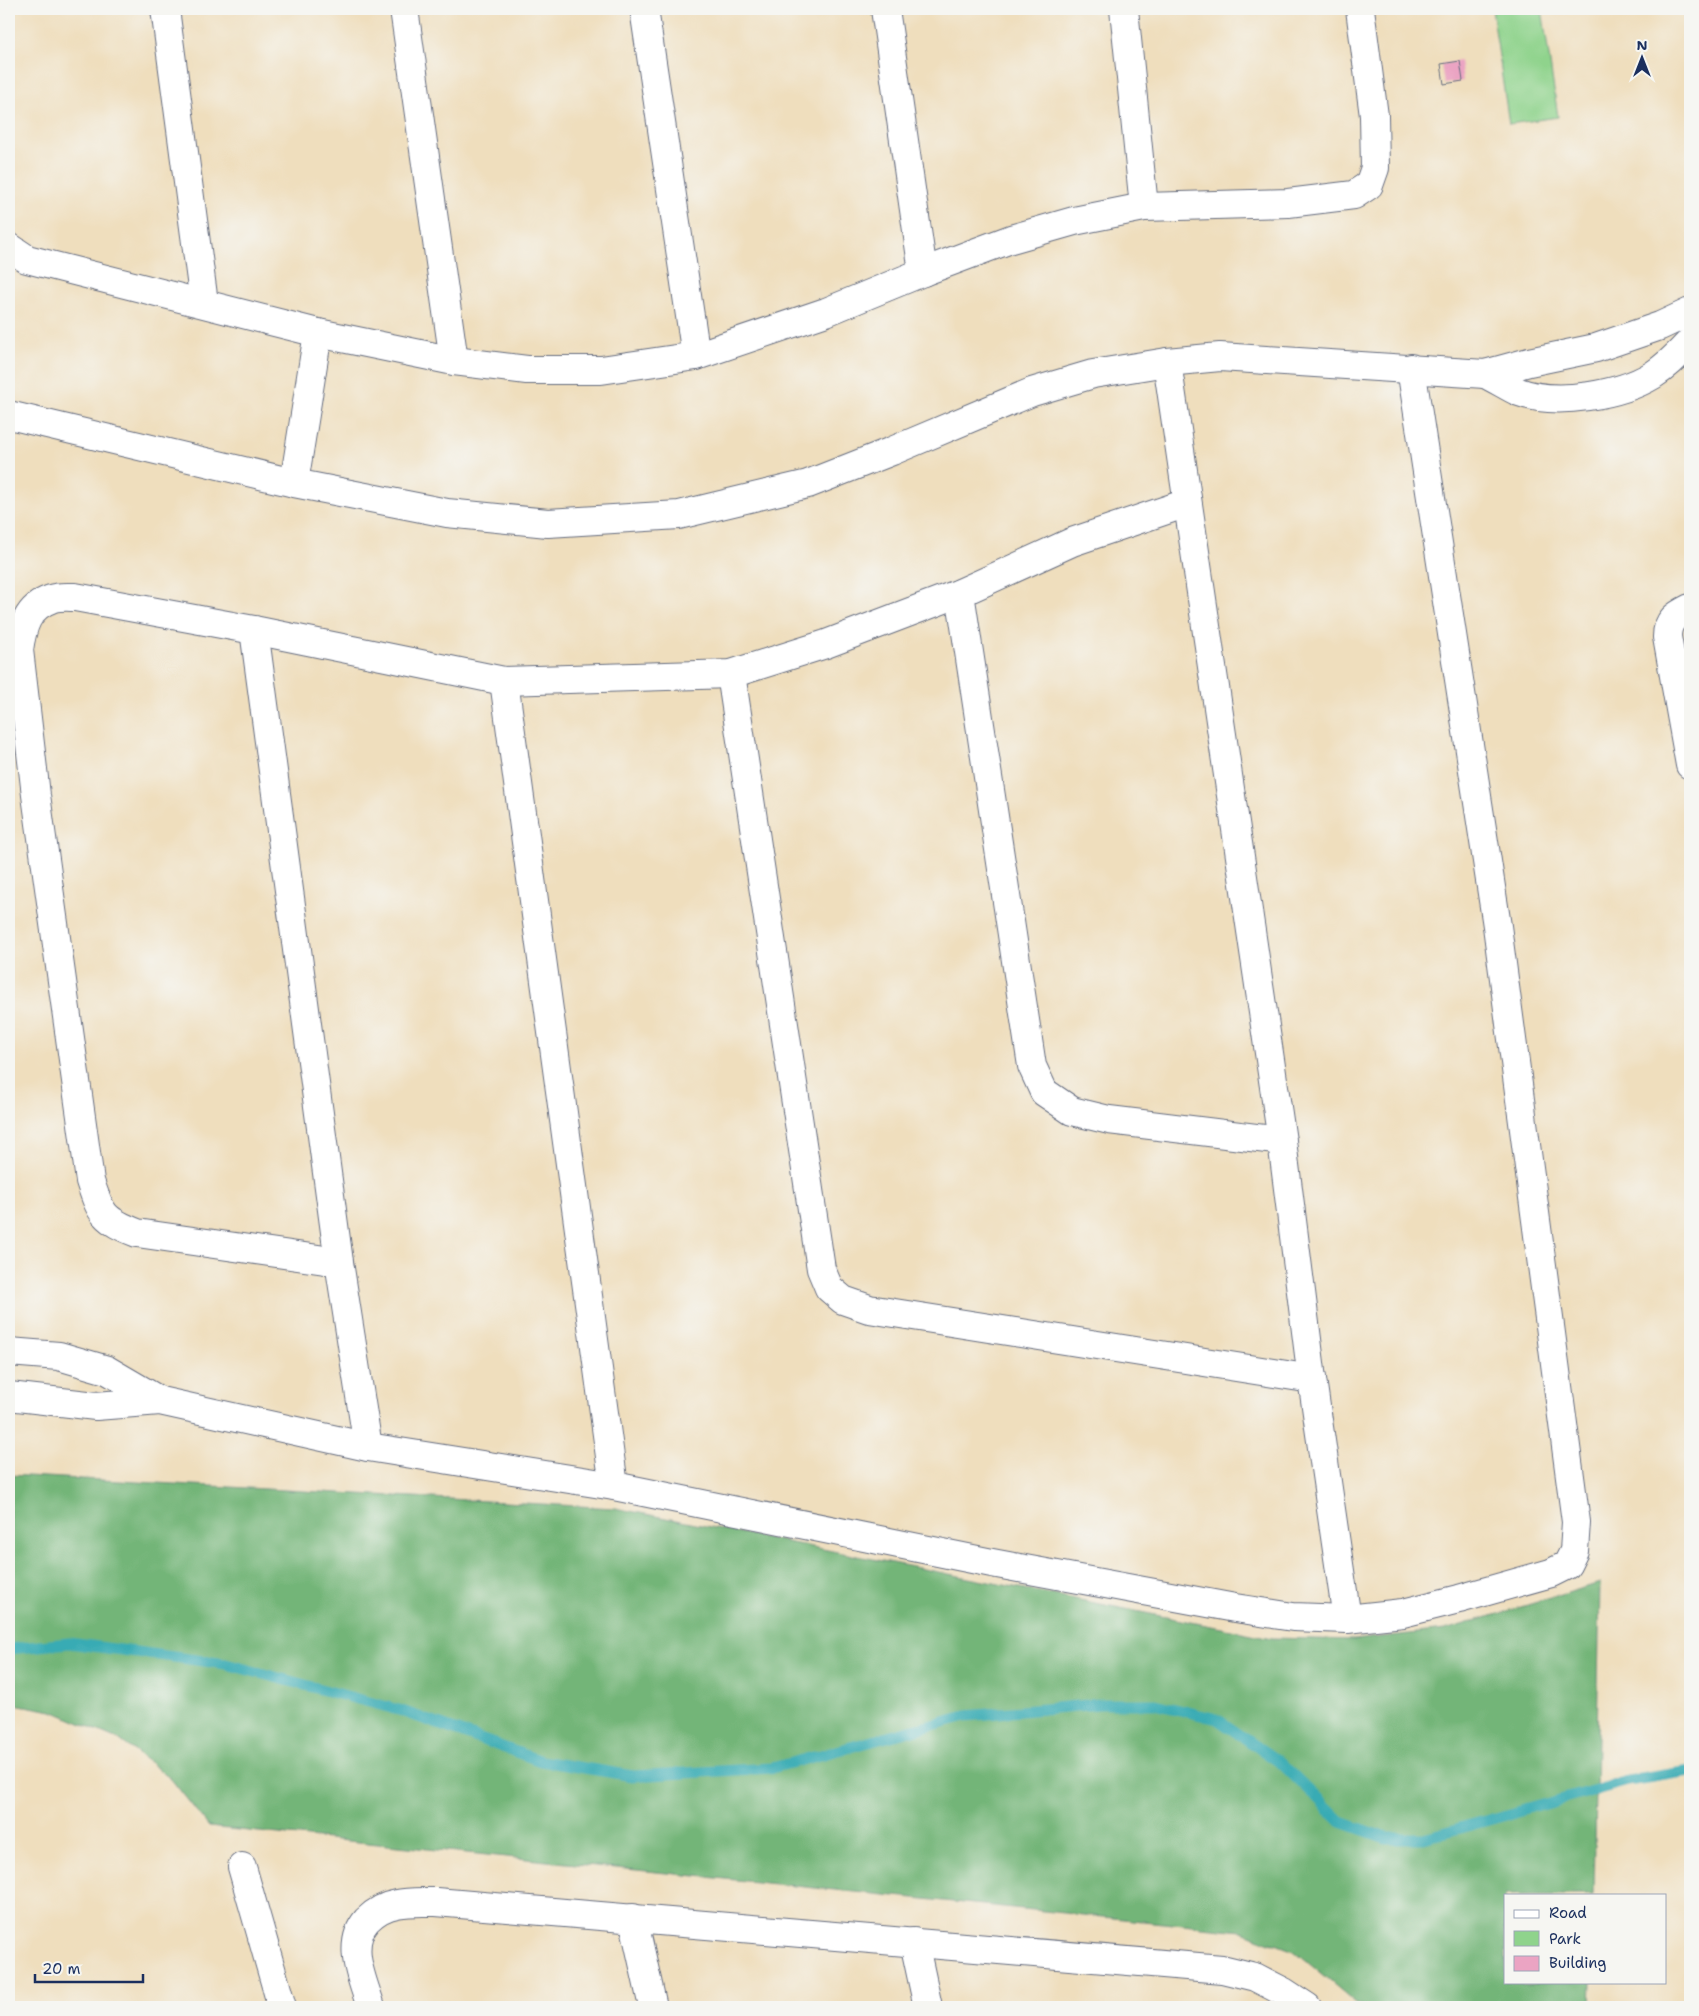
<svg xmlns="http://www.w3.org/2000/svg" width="1699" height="2016" font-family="'Shantell Sans',sans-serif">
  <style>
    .green { fill: #8fd38c; stroke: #558175 }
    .forest { fill: #73b578; stroke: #47726b }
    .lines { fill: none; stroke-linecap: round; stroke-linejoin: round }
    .stream { stroke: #39abb4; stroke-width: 11 }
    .building { fill: #eba4c3 }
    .street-casing { stroke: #656c7f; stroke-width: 30 }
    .street { stroke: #fff; stroke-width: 28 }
  </style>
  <rect width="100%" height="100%" fill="#f6f6f2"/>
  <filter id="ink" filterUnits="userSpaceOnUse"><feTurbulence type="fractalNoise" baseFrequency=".02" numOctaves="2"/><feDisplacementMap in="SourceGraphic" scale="10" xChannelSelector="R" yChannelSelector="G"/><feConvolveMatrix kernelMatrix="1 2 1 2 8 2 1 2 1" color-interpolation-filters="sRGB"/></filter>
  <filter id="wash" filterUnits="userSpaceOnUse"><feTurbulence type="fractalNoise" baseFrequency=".0096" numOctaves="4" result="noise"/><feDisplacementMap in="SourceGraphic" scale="20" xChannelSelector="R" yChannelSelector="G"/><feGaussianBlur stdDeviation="1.12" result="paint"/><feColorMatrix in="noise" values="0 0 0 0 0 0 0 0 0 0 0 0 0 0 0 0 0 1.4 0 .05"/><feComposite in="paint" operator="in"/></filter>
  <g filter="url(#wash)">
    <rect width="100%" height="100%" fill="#efdebd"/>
    <!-- green -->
    <polygon class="green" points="1492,9 1542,9 1558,117 1509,124"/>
    <!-- forest -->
    <polygon class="forest" points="9,1475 615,1508 1272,1638 1354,1640 1445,1630 1600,1583 1594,1895 1505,1895 1505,1982 1592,1982 1591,2007 1365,2007 1356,2003 1294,1951 1242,1931 209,1827 171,1779 120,1740 52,1711 9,1703"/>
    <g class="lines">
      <!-- stream -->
      <polyline class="stream" points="9,1649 69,1643 226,1664 399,1710 541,1761 633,1776 772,1768 966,1716 1099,1704 1155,1704 1217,1719 1282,1764 1341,1822 1386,1838 1424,1838 1628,1781 1690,1771"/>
    </g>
    <g id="blocks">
      <!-- building -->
      <polygon class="building" points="1460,61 1463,81 1444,84 1441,64"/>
    </g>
  </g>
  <g filter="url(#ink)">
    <use href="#blocks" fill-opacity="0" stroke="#656c7f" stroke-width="1"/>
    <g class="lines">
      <!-- street casing -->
      <g class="street-casing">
        <g id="street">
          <polyline points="165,9 204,303"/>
          <polyline points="404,9 454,361"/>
          <polyline points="644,9 696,356"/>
          <polyline points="885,9 923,272"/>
          <polyline points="1124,9 1144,207"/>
          <polyline points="9,247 27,259 318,333 454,361 527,370 601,370 696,356 826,312 923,272 1011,239 1074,221 1144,207 1288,203 1354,195 1369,185 1375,168 1374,116 1360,9"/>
          <polyline points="318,333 294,483 447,513 548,523 679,515 808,484 892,451 1032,392 1093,374 1167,362 1220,357 1485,374 1529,362 1596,348 1660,326 1690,312"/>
          <polyline points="1167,362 1282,1141 1312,1379 1347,1619"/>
          <path d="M1485,374C1496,379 1508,387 1519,392C1556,406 1620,395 1653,375C1667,366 1679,354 1690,342"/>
          <polyline points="9,415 294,483"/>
          <polyline points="960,593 1032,1066 1044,1092 1072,1111 1109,1120 1282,1141"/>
          <path d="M1690,608C1676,615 1667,620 1667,637L1690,765"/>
          <polyline points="254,630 339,1262 368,1447"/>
          <polyline points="731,674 821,1269 829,1288 843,1300 869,1309 1312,1379"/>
          <polyline points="504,681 614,1486"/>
          <path d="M339,1262L137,1233C104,1220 101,1215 90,1181L36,795L19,650C22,628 27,607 51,599C58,596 68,597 75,597L254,630L504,681L731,674L826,644L960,593L1072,542L1187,503"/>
          <polyline points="9,1352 59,1356 107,1370 160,1401"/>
          <polyline points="9,1396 96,1406 160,1401 368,1447 614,1486 992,1563 1235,1608 1293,1617 1347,1619 1403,1613 1459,1599 1551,1573 1567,1565 1574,1551 1576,1522 1497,926 1411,368"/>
          <polyline points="242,1867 282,2007"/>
          <polyline points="633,1918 653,2007"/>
          <polyline points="914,1942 928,2007"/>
          <path d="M371,2007C363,1980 345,1945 367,1920C376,1911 385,1906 397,1904C409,1901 423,1902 436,1902L1222,1969L1255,1977L1284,1992L1307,2007"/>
        </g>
      </g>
      <!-- street -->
      <use href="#street" class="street"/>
    </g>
  </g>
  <!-- margin -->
  <rect width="1699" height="2016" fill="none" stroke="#f6f6f2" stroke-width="30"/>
  <!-- legend -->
  <rect x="1504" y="1894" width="162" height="90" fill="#f6f6f2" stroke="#9ea6b7"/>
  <rect x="1514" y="1910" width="25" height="8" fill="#ffffff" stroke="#9ea6b7"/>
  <text x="1549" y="1918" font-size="15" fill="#1b2f5e">Road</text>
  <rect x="1514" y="1931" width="25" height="15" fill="#8fd38c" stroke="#9ea6b7"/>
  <text x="1549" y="1944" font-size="15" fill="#1b2f5e">Park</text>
  <rect x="1514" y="1956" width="25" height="15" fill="#eba4c3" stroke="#9ea6b7"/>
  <text x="1549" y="1968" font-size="15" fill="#1b2f5e">Building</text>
  <!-- north arrow -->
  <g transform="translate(1642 58)" stroke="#f6f6f2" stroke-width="4" paint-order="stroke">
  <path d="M0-4L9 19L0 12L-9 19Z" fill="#1b2f5e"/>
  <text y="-8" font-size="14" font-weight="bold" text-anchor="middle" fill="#1b2f5e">N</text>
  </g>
  <!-- scale -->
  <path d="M35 1974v8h108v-8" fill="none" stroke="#1b2f5e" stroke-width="2.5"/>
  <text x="42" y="1974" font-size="15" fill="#1b2f5e" stroke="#f6f6f2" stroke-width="4" paint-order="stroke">20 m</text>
</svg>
